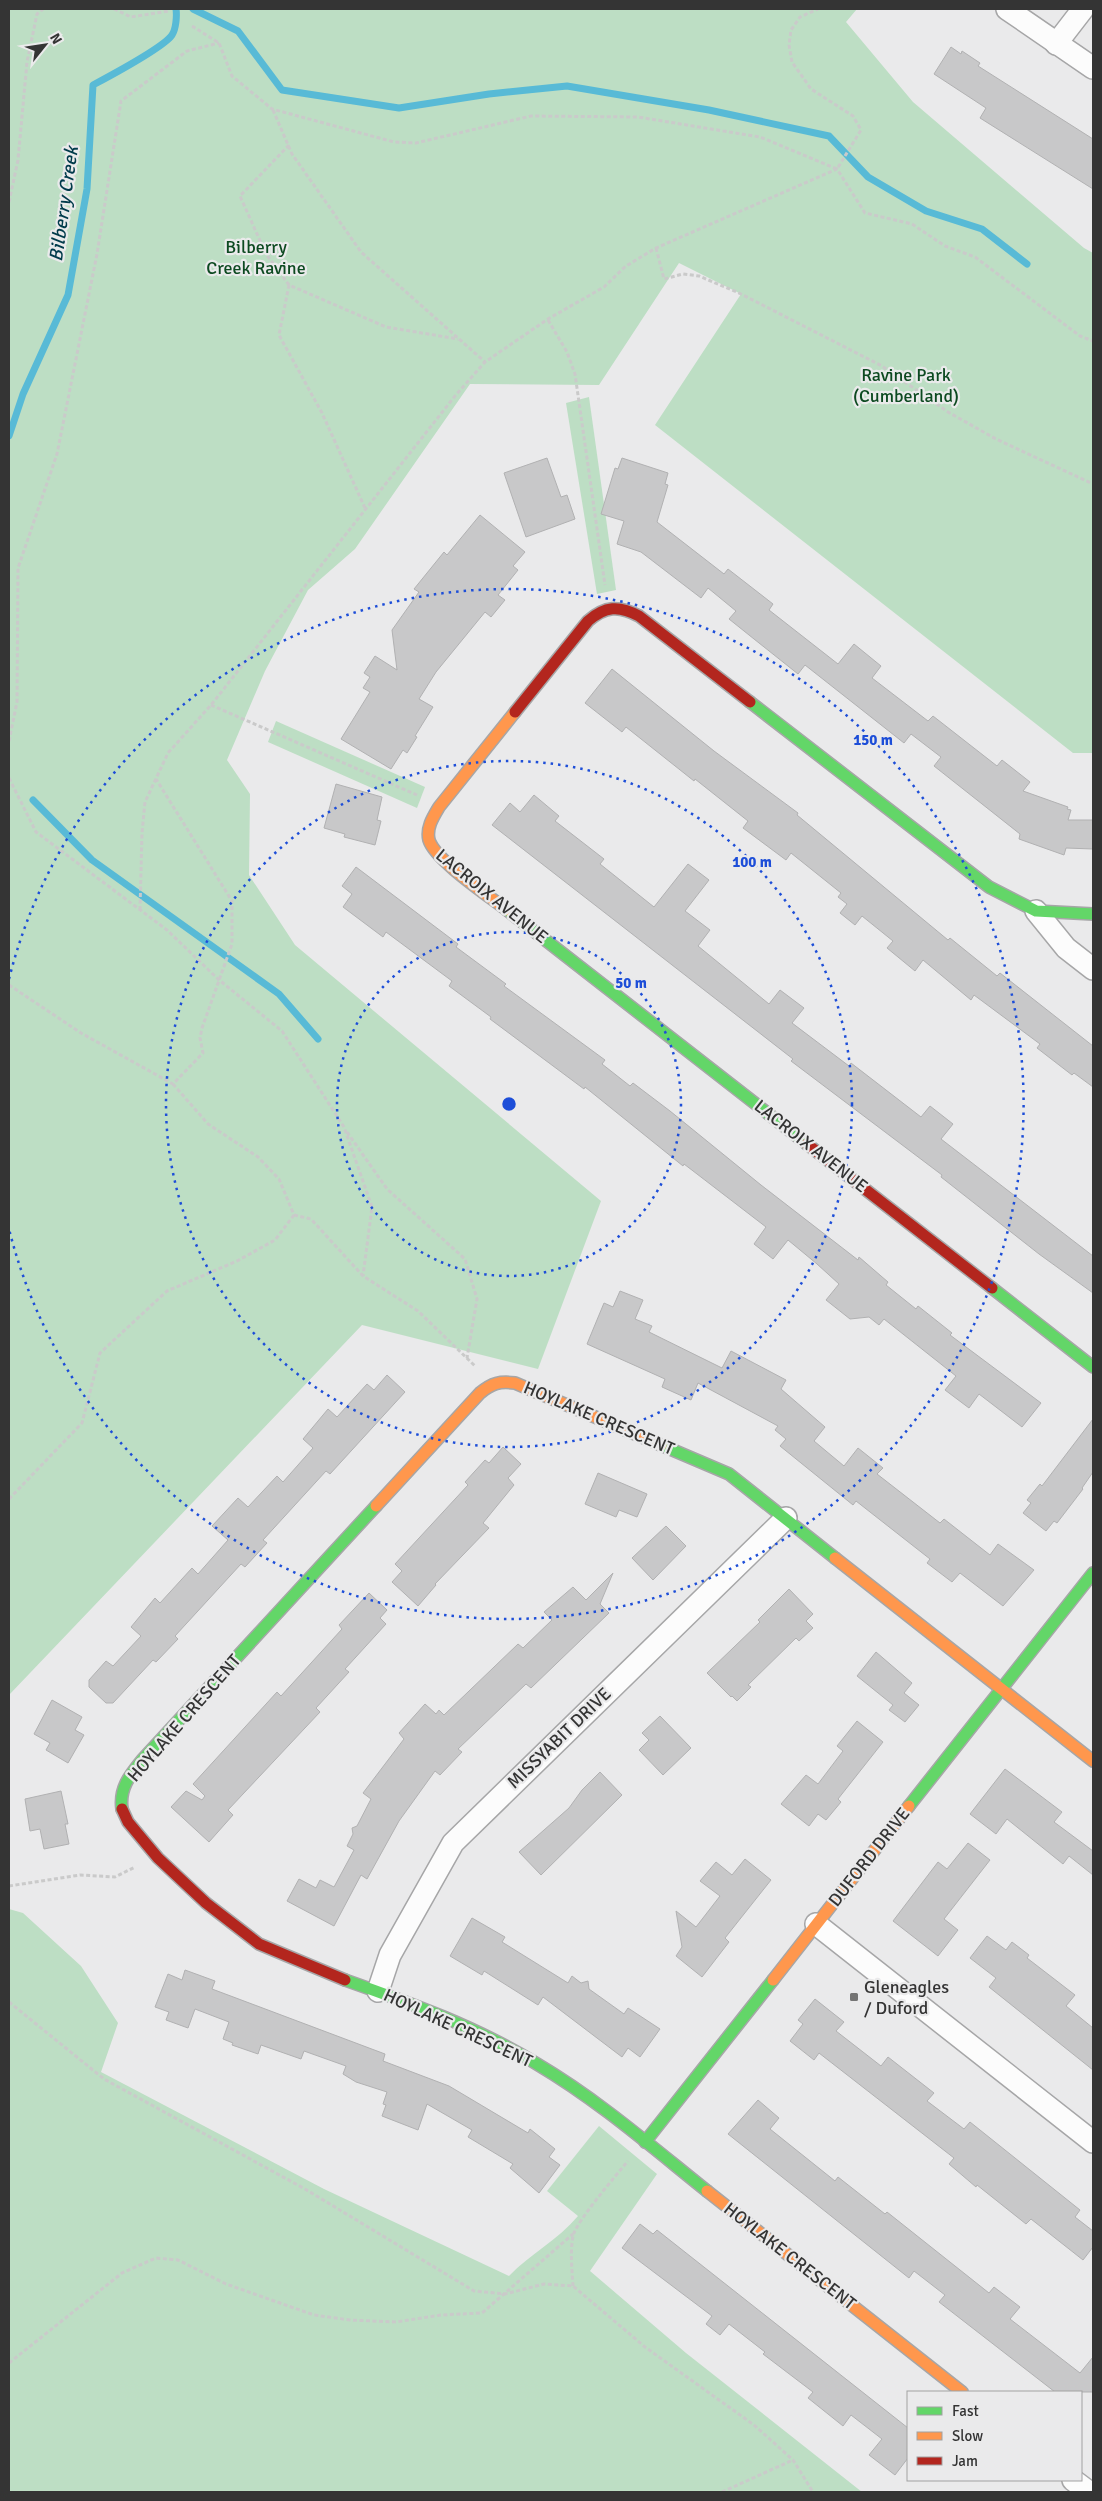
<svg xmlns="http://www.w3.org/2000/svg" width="1102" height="2501" font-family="Signika,sans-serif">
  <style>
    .green { fill: #bddec4 }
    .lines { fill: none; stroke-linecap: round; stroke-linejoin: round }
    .stream { stroke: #58bad6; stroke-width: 7 }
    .building { fill: #c8c8c9; stroke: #b1b1b2 }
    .street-casing { stroke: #a6a6a7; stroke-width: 24 }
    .fast-casing { stroke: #a6a6a7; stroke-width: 14 }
    .slow-casing { stroke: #a6a6a7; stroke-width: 14 }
    .jam-casing { stroke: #a6a6a7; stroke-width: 14 }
    .path { stroke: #cacaca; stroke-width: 3; stroke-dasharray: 4 2.5; stroke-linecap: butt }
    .street { stroke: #fcfcfc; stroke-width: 21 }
    .fast { stroke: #63d668; stroke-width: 11 }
    .slow { stroke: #ff974d; stroke-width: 11 }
    .jam { stroke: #b3261e; stroke-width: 11 }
    .ring { fill: none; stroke: #1d4ed8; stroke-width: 2.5; stroke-dasharray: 2.5 5 }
    .poi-dot { fill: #747474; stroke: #eaeaeb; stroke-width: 2 }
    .labels { text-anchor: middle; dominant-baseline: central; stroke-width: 4.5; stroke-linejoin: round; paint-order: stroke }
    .park-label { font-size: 18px; fill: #0d4a21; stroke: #eaeaeb }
    .street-label { font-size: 18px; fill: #343434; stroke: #eaeaeb }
    .poi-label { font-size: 18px; fill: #343434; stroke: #eaeaeb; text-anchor: start }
    .water-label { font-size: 19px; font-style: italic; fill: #013b4b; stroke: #eaeaeb }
    .centre { fill: #1d4ed8; stroke: #eaeaeb; stroke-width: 2.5 }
    .ring-label { font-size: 15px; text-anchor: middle; font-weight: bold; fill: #1d4ed8; stroke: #eaeaeb; stroke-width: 4.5; stroke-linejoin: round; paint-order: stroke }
  </style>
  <rect width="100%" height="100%" fill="#eaeaeb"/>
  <!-- green -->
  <g class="green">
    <polygon points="9,9 857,9 846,22 913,102 1084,248 1093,253 1093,753 1073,753 655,425 741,294 679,263 599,385 470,384 355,549 308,590 265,671 227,760 250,794 249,875 295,945 601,1201 538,1369 362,1325 9,1695"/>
    <polygon points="589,397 616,590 597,594 566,403"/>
    <polygon points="276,721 425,787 417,808 268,742"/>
    <path d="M9,1909L23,1913L81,1966L118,2023L101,2072L324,2189L509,2276C530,2254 558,2240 578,2216L547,2191L599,2126L657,2174L590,2271L686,2353L862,2492H9Z"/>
  </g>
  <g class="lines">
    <!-- stream -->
    <g class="stream">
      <polyline points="193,9 238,31 282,90 399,108 489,94 567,86 709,110 829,136 868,177 926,211 982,229 1027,264"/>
      <path d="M9,436L23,394L68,295L87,189L93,85C108,77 164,47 172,35C176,29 177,16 176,9"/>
      <polyline points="33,800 92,860 279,994 318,1039"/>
    </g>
  </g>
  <!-- building -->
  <g class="building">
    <polygon points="951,47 961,54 962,51 980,63 978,66 1093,139 1093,189 980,118 986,108 934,74"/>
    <polygon points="547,458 561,497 567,495 575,519 526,537 504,473"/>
    <polygon points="622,458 668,473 665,484 668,485 657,522 724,574 728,569 773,604 769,610 838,664 854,644 881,666 872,678 928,721 933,716 997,766 1002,760 1030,782 1023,791 1068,807 1067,809 1071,810 1068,820 1093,820 1093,849 1066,848 1064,855 1019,839 1020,834 934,766 941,757 911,734 904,743 805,665 798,674 754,639 729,619 736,611 708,588 701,598 641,552 617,544 624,521 601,514 615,468 618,469"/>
    <polygon points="480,515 525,552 513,566 518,570 498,595 505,600 491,617 485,612 436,672 419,699 433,707 415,736 417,737 407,753 403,750 391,769 341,739 370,692 363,688 370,677 364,673 375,656 397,670 392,630 419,592 414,589 444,552 447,555"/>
    <polygon points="612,669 714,751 798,813 797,815 948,940 950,938 997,976 1000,973 1093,1046 1093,1087 1074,1073 1072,1075 1037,1048 1040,1044 974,995 971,1000 923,960 915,971 887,948 893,941 862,916 855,925 840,913 847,904 838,897 841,893 791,853 786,860 743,828 748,821 695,779 694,781 626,727 622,732 585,703"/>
    <polygon points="336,784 382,797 377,820 381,821 375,845 344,837 345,834 324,828"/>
    <polygon points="534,795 559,816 555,821 604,859 600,864 654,907 688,864 709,880 685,911 710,930 698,946 769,1004 780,990 804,1008 792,1023 849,1066 851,1063 921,1117 930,1106 953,1124 941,1139 1093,1256 1093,1293 1039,1254 941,1177 942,1175 791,1061 793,1059 492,825 510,803 520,812"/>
    <polygon points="356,867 458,944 456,947 506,984 504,986 605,1060 602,1064 630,1086 633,1083 670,1111 761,1185 858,1260 859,1257 888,1282 886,1285 916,1309 918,1306 952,1333 950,1335 1041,1403 1022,1427 979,1394 969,1408 945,1390 956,1376 884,1319 879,1325 869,1317 850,1319 826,1300 839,1284 817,1264 788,1240 773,1259 754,1244 766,1227 684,1164 683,1166 585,1087 584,1089 490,1019 491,1017 449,986 452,981 386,932 383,937 343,907 352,894 342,886"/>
    <polygon points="620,1291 643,1300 635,1319 652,1326 649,1332 722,1368 731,1351 786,1380 781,1389 825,1427 814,1441 844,1466 858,1448 883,1468 877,1474 940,1523 944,1519 990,1555 998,1544 1034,1570 1003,1606 960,1573 952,1582 927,1563 930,1559 856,1501 853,1505 780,1446 786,1439 775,1430 778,1426 698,1383 691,1400 662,1387 665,1379 587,1344 604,1303 613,1307"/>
    <polygon points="387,1375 405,1392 330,1474 326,1471 263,1540 267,1543 245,1567 241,1564 175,1636 178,1639 156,1662 153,1660 113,1703 106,1703 89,1687 89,1680 106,1661 113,1666 141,1636 131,1627 155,1598 160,1603 192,1568 198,1574 228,1540 212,1526 238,1498 248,1507 277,1476 283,1482 313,1448 303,1439 328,1409 337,1417 367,1384 374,1390"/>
    <polygon points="1093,1419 1093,1472 1082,1488 1083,1489 1057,1523 1054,1521 1046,1531 1023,1513 1031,1503 1027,1500 1040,1484 1042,1486"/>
    <polygon points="503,1447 521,1464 508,1478 514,1485 483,1523 489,1528 435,1584 436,1585 418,1606 392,1582 402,1571 395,1564 468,1485 465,1482 485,1460 489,1463"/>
    <polygon points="598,1473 647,1494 637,1517 619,1510 616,1517 585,1504"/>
    <polygon points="666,1526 686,1546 653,1580 632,1558"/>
    <polygon points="613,1573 600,1604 609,1613 531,1688 526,1684 458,1749 462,1752 440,1775 435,1771 399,1821 367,1879 361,1875 334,1926 287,1901 299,1879 316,1888 320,1880 334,1887 354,1850 347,1846 353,1834 352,1828 357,1826 371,1799 363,1793 404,1739 399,1733 425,1704 436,1714 439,1710 444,1715 518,1644 523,1648 552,1620 544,1612 573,1587 586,1600"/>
    <polygon points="789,1589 813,1614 806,1621 813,1628 799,1641 796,1638 748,1685 751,1687 737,1701 732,1696 731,1697 707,1673 760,1622 758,1620"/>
    <polygon points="369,1593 387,1610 380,1618 386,1624 345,1669 349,1672 316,1708 320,1712 228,1810 233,1815 209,1842 171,1807 186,1791 202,1800 205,1796 193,1784 277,1692 281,1696 342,1629 339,1625"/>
    <polygon points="876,1652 912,1683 904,1693 919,1705 905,1722 889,1710 893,1705 857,1676"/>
    <polygon points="52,1700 82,1717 75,1730 84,1735 68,1763 46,1750 50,1743 34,1734"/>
    <polygon points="660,1716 691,1748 663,1775 639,1750 649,1740 642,1733"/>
    <polygon points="857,1721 883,1742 838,1799 841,1802 826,1820 818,1814 809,1826 781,1804 806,1775 818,1784 843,1751 837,1746"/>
    <polygon points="1005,1769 1062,1812 1054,1822 1093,1851 1093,1875 1069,1856 1063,1864 1007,1819 996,1834 970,1814"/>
    <polygon points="600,1772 622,1795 541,1875 519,1852 569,1808 582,1790"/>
    <polygon points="61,1791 68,1824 65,1824 69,1844 44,1849 40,1829 30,1831 25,1799"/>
    <polygon points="968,1843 990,1860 944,1919 958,1930 938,1956 893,1921 938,1862 947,1869"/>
    <polygon points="745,1859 771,1880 725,1938 729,1942 702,1977 676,1956 682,1947 676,1911 696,1927 720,1896 700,1881 716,1862 732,1875"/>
    <polygon points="472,1918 505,1937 502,1942 568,1983 572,1976 581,1983 588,1981 589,1989 624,2014 628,2008 660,2029 640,2057 628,2048 622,2057 543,1997 538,2005 484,1971 482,1975 450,1956"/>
    <polygon points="987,1936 1006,1950 1012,1942 1029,1955 1027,1958 1075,1995 1066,2006 1093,2028 1093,2070 989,1987 996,1978 970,1958"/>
    <polygon points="185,1970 215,1981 212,1989 385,2054 383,2061 449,2086 528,2133 530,2129 555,2149 549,2157 560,2165 539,2193 510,2168 513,2164 468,2137 472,2130 427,2104 418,2130 382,2116 386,2105 383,2104 387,2092 356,2082 343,2074 346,2066 304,2051 301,2059 261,2045 258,2054 232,2045 233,2043 223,2039 229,2022 195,2009 188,2028 166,2020 169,2012 155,2007 168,1974 182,1980"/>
    <polygon points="815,1999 844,2022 836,2031 881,2066 888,2057 934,2093 927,2101 964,2129 970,2122 1080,2210 1075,2217 1093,2231 1093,2247 1083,2260 1031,2219 1026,2224 977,2185 976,2187 949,2164 954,2158 819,2053 814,2060 790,2041 803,2024 798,2020"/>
    <polygon points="758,2100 779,2118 770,2129 835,2181 838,2177 885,2214 887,2212 989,2293 994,2287 1020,2307 1010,2319 1080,2373 1093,2357 1093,2392 1055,2392 939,2302 945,2295 914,2271 909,2278 728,2134"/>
    <polygon points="640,2224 653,2234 657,2230 908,2428 908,2458 895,2475 869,2455 882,2439 851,2415 843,2426 808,2398 813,2392 763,2354 765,2352 729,2324 720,2335 706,2324 712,2316 622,2248"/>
  </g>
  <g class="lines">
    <!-- street casing -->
    <g class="street-casing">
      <g id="street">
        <polyline points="1007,9 1093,68"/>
        <polyline points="1056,44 1083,9"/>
        <polyline points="1036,911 1066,948 1093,969"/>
        <polyline points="816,1924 1093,2142"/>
        <polyline points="378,1991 390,1955 453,1843 786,1518"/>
        <polyline points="1073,2480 1089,2492"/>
      </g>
    </g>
    <!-- fast casing -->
    <g class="fast-casing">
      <g id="fast">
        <polyline points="750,702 989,887 1036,911 1093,914"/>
        <polyline points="507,910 807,1144"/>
        <polyline points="992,1288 1093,1367"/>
        <polyline points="661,1445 729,1474 835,1558"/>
        <polyline points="909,1806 1093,1573"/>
        <path d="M122,1809C119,1788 130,1775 143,1759L376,1506"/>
        <path d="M345,1980C410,2003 477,2027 537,2064C598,2100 652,2147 707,2191"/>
        <polyline points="645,2142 773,1980"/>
      </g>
    </g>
    <!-- slow casing -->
    <g class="slow-casing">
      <g id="slow">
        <path d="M507,910C489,896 435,860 429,840C426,828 433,817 439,807L515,712"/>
        <path d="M376,1506L480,1393C492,1383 500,1381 515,1383L661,1445"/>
        <polyline points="835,1558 1093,1761"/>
        <polyline points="773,1980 909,1806"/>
        <polyline points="707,2191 962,2392"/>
      </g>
    </g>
    <!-- jam casing -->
    <g class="jam-casing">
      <g id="jam">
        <path d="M515,712L588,621C605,606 619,605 639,616L750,702"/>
        <polyline points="807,1144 992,1288"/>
        <polyline points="122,1809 128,1822 158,1858 206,1903 259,1944 345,1980"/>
      </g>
    </g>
    <!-- path -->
    <g class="path">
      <polyline points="114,9 131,17 169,11"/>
      <polyline points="192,26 219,43 232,76 272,109 394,142 416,143 531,116 638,117 760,137 837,169 861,130 853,116 811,89 792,62 789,45 791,30 800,17 818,9"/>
      <polyline points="273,110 292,154 361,252 485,362"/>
      <polyline points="289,145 240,196 266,254 289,285"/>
      <polyline points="9,202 18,160 27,62 37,14 43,9"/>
      <polyline points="656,248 664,279 683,274 699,276 739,293 882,366 948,412 996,439 1093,484"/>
      <polyline points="548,320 567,352 575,374 605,585"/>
      <polyline points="365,508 322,413 279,335 289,285 386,327 458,339"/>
      <polyline points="211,705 417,795"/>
      <polyline points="9,741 17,702 18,568 57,454 97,254 121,101 187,51 219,43"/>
      <polyline points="9,778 36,832 167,930 218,979 282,1031 344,1127 372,1207 363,1276"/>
      <polyline points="140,910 142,833 145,802 168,753 211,705 455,396 485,362 548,319 604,287 626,266 656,248 837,169 865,213 912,224 945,246 975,257 1080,336 1093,341"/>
      <polyline points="9,985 81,1033 173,1084 203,1053 200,1038 202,1028 232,944 232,901 156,779"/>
      <polyline points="173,1084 208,1124 258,1157 279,1179 294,1215"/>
      <polyline points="347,1132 387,1189 465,1259 477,1299 467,1358"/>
      <polyline points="294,1215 311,1219 363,1276 418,1311 475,1366"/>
      <polyline points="9,1499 82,1423 100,1353 167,1291 237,1261 275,1240 294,1215"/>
      <polyline points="9,1886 80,1875 115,1877 135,1867"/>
      <polyline points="9,2002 104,2079 305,2189 474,2291 505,2294 544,2284 573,2286 645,2347 754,2425 793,2460 813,2492"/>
      <path d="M573,2286C572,2270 570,2252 573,2236C575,2223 618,2173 628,2161"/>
      <polyline points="9,2363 122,2273 156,2258 178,2260 226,2284 314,2315 350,2320 396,2322 441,2315 482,2313 573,2234"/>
      <polyline points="722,2492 793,2460"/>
    </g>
    <!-- street -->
    <use href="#street" class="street"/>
    <!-- fast -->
    <use href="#fast" class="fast"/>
    <!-- slow -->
    <use href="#slow" class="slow"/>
    <!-- jam -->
    <use href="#jam" class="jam"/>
  </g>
  <!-- distance rings -->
  <g class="ring">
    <circle cx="509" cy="1104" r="172"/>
    <circle cx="509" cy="1104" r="343"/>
    <path d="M9 979A515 515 0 1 1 9 1229"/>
  </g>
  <!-- markers -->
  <rect class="poi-dot" x="849" y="1992" width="10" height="10" rx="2.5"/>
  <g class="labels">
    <!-- park labels -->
    <g class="park-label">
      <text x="256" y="247">Bilberry<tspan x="256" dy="21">Creek Ravine</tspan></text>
      <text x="906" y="375">Ravine Park<tspan x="906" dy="21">(Cumberland)</tspan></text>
    </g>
    <!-- street labels -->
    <g class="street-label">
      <text transform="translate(492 896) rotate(39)">LACROIX AVENUE</text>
      <text transform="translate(811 1146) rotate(38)">LACROIX AVENUE</text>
      <text transform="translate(599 1418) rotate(23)">HOYLAKE CRESCENT</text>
      <text transform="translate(184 1718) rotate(-49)">HOYLAKE CRESCENT</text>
      <text transform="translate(559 1738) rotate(-44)">MISSYABIT DRIVE</text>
      <text transform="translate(869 1857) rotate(-52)">DUFORD DRIVE</text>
      <text transform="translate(458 2028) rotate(25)">HOYLAKE CRESCENT</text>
      <text transform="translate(790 2256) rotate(38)">HOYLAKE CRESCENT</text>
    </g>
    <!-- poi labels -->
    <g class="poi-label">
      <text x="864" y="1987">Gleneagles<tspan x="864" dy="21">/ Duford</tspan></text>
    </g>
    <!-- water labels -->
    <g class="water-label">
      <text transform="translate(64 204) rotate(-82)">Bilberry Creek</text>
    </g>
  </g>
  <circle cx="509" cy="1104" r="8" class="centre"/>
  <g class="ring-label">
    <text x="873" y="745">150 m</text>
    <text x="752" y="867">100 m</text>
    <text x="631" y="988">50 m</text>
  </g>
  <!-- border -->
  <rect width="1102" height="2501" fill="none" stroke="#343434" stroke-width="20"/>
  <!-- legend -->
  <rect x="907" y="2391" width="175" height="90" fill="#eaeaeb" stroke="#a1a1a2"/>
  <rect x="917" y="2407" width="25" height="8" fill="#63d668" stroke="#a1a1a2"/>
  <text x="952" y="2416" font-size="15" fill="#343434">Fast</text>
  <rect x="917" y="2432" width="25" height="8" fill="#ff974d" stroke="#a1a1a2"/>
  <text x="952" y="2441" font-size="15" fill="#343434">Slow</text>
  <rect x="917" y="2457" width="25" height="8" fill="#b3261e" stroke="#a1a1a2"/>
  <text x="952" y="2466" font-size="15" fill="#343434">Jam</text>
  <!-- north arrow -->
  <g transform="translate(45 45) rotate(60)" stroke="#eaeaeb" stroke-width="4" paint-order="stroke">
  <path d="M0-4L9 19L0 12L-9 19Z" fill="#343434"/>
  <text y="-8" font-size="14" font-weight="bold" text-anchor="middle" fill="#343434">N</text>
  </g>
</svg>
